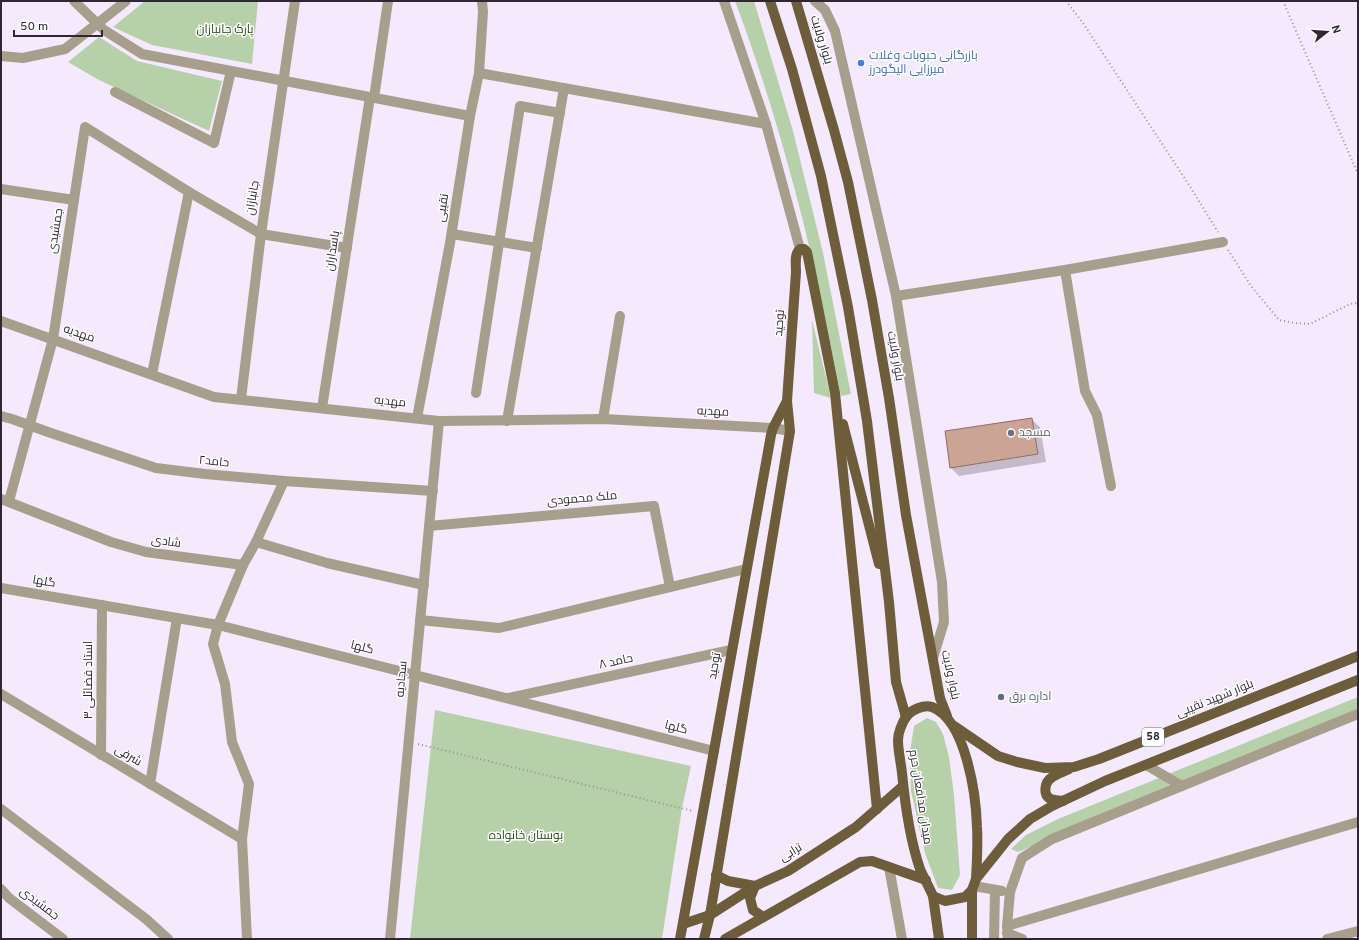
<svg xmlns="http://www.w3.org/2000/svg" width="1359" height="940" font-family="Overpass,Cairo,sans-serif">
  <style>
    .green { fill: #b6d0aa }
    .shadow { fill: #0003 }
    .building { fill: #cba496; stroke: #916e60 }
    .lines { fill: none; stroke-linecap: round; stroke-linejoin: round }
    .path { stroke: #988e9f; stroke-width: 2; stroke-dasharray: 1 3; stroke-linecap: butt }
    .minor { stroke: #a79f8c; stroke-width: 10 }
    .major { stroke: #6d5d3a; stroke-width: 10 }
    .shop-dot { fill: #3f7fe0; stroke: #fff; stroke-width: 1.5 }
    .worship-dot { fill: #6b7280; stroke: #fff; stroke-width: 1.5 }
    .service-dot { fill: #5c6f8a; stroke: #fff; stroke-width: 1.5 }
    .labels { text-anchor: middle; dominant-baseline: central; stroke-width: 3; stroke-linejoin: round; paint-order: stroke }
    .shield { fill: #fff; stroke: #6d6871; stroke-width: 1 }
    .shield-label { font-size: 11px; font-weight: bold; fill: #2f2734 }
    .park-label { font-size: 12px; fill: #274a10; stroke: #fff }
    .street-label { font-size: 12px; fill: #2f2734; stroke: #fff }
    .shop-label { font-size: 12px; fill: #366cbe; stroke: #fff; text-anchor: start }
    .worship-label { font-size: 12px; fill: #5b616d; stroke: #fff; text-anchor: start }
    .service-label { font-size: 12px; fill: #4e5e75; stroke: #fff; text-anchor: start }
  </style>
  <rect width="100%" height="100%" fill="#f5e9fd"/>
  <!-- green -->
  <g class="green">
    <polygon points="145,1 258,1 252,64 152,45 113,27"/>
    <path d="M735,1H754L793,131L823,253L851,394L841,396C829,337 817,279 803,221C784,146 762,73 735,1Z"/>
    <polygon points="99,37 137,61 222,81 209,131 99,80 68,62"/>
    <polygon points="812,320 831,398 814,393"/>
    <polygon points="1358,697 1358,712 1018,852 1011,849 1026,835 1058,819"/>
    <polygon points="435,710 691,766 682,808 662,939 410,939"/>
    <polygon points="927,718 936,722 943,734 949,757 954,795 960,875 952,890 938,888 925,853 911,791 910,752 914,726"/>
  </g>
  <!-- shadow -->
  <polygon class="shadow" points="1031,419 1040,427 1046,462 959,476 950,467"/>
  <!-- building -->
  <polygon class="building" points="1032,418 1038,454 950,468 945,431"/>
  <g class="lines">
    <!-- path -->
    <g class="path">
      <polyline points="1066,1 1083,23 1189,185 1218,232"/>
      <polyline points="1283,1 1358,174"/>
      <polyline points="1228,250 1251,286 1279,320 1294,323 1310,324 1350,304 1358,303"/>
      <polyline points="418,744 693,811"/>
    </g>
    <!-- minor -->
    <g class="minor">
      <polyline points="74,1 104,30 142,54 470,116"/>
      <polyline points="724,1 766,124 800,249"/>
      <polyline points="815,1 825,10 835,31 896,296"/>
      <polyline points="1,56 23,58 65,49 126,1"/>
      <polyline points="479,73 766,124"/>
      <polyline points="115,92 214,143 231,71"/>
      <polyline points="374,98 388,1"/>
      <polyline points="1,189 74,200"/>
      <polyline points="452,234 537,248"/>
      <polyline points="1065,270 1085,391 1097,415 1111,486"/>
      <polyline points="1,321 214,397 439,421 603,419 773,428 790,431"/>
      <polyline points="152,374 189,192"/>
      <polyline points="476,393 520,106 560,113"/>
      <polyline points="241,399 261,234 295,1"/>
      <polyline points="322,408 370,97"/>
      <polyline points="1,416 12,419 48,432 156,468 205,474 284,481 433,491"/>
      <polyline points="417,418 450,243 470,116 479,73 483,12 482,1"/>
      <polyline points="603,419 620,316"/>
      <polyline points="507,421 564,88"/>
      <polyline points="1,499 111,542 146,552 243,565 256,542 284,481"/>
      <polyline points="9,501 53,339 85,127 189,192 261,234 347,248"/>
      <polyline points="429,526 654,506 670,587"/>
      <polyline points="256,542 327,563 424,585"/>
      <polyline points="243,565 218,625 213,644 225,684 232,742 249,784 242,839 247,939"/>
      <polyline points="1,588 218,625 714,751"/>
      <polyline points="420,620 499,628 746,569"/>
      <polyline points="933,658 944,622 942,582 896,296 1065,270 1223,242"/>
      <polyline points="1,694 242,839"/>
      <polyline points="508,698 731,650"/>
      <polyline points="101,755 102,605"/>
      <polyline points="1146,765 1182,786"/>
      <polyline points="150,784 177,618"/>
      <polyline points="1,809 146,919 168,939"/>
      <polyline points="889,867 902,939"/>
      <polyline points="974,886 1002,891"/>
      <polyline points="1,889 9,898 63,939"/>
      <polyline points="1007,926 1358,822"/>
      <polyline points="1007,933 1022,939"/>
      <polyline points="390,939 439,421"/>
      <polyline points="994,939 995,890"/>
      <polyline points="1008,939 1007,926 1010,892 1022,858 1052,839 1358,714"/>
      <polyline points="1327,939 1358,931"/>
    </g>
    <!-- major -->
    <g class="major">
      <polyline points="770,1 792,69 821,176 848,307 867,421 889,602 896,682 906,717"/>
      <polyline points="796,1 834,130 848,182 872,300 889,398 906,515 940,698 947,716"/>
      <polyline points="843,424 879,564"/>
      <polyline points="954,726 998,756 1017,762 1045,768 1074,767 1099,759 1358,656"/>
      <path d="M1063,801C1060,800 1054,801 1051,799C1042,796 1045,782 1051,778C1056,774 1063,772 1069,769"/>
      <polyline points="716,875 728,881 755,886 750,898 753,910 763,917"/>
      <path d="M976,879C977,862 978,845 977,827C976,795 966,720 932,707C924,704 911,710 906,717C902,723 898,733 898,740C898,751 901,763 902,773C905,804 910,840 920,869C924,878 929,887 933,896L945,901L965,897L972,890L976,879L1008,839L1030,819L1052,806L1105,781L1358,680"/>
      <polyline points="933,896 939,939"/>
      <polyline points="683,924 710,915 755,886 788,871 856,827 903,786"/>
      <polyline points="680,939 771,435 773,428 787,401"/>
      <path d="M704,939L710,915L790,431L787,401L796,272C796,264 794,254 800,249H804L807,252L835,393L877,809"/>
      <polyline points="725,939 860,862 872,861 926,880"/>
      <polyline points="972,939 972,890"/>
    </g>
  </g>
  <!-- markers -->
  <circle class="shop-dot" cx="861" cy="63" r="4"/>
  <circle class="worship-dot" cx="1011" cy="433" r="4"/>
  <circle class="service-dot" cx="1001" cy="697" r="4"/>
  <g class="labels">
    <!-- shield labels -->
    <rect class="shield" x="1142" y="728" width="22" height="18" rx="3"/>
    <g class="shield-label">
      <text x="1153" y="737">58</text>
    </g>
    <!-- park labels -->
    <g class="park-label">
      <text x="225" y="30">پارک جانبازان</text>
      <text x="526" y="836">بوستان خانواده</text>
    </g>
    <!-- street labels -->
    <g class="street-label">
      <text transform="translate(821 40) rotate(73)">بلوار ولایت</text>
      <text transform="translate(253 198) rotate(-81)">جانبازان</text>
      <text transform="translate(443 208) rotate(-81)">نقیبی</text>
      <text transform="translate(56 231) rotate(-81)">جمشیدی</text>
      <text transform="translate(333 251) rotate(-81)">پاسداران</text>
      <text transform="translate(780 323) rotate(-86)">توحید</text>
      <text transform="translate(79 334) rotate(19)">مهدیه</text>
      <text transform="translate(895 356) rotate(80)">بلوار ولایت</text>
      <text transform="translate(390 402) rotate(6)">مهدیه</text>
      <text transform="translate(713 412) rotate(3)">مهدیه</text>
      <text transform="translate(214 462) rotate(6)">حامد۲</text>
      <text transform="translate(582 499) rotate(-5)">ملک محمودی</text>
      <text transform="translate(166 542) rotate(8)">شادی</text>
      <text transform="translate(44 582) rotate(10)">گلها</text>
      <text transform="translate(362 648) rotate(14)">گلها</text>
      <text transform="translate(616 662) rotate(-12)">حامد ۸</text>
      <text transform="translate(715 666) rotate(-80)">توحید</text>
      <text transform="translate(950 675) rotate(78)">بلوار ولایت</text>
      <text transform="translate(402 679) rotate(-85)">سجادیه</text>
      <text transform="translate(89 680) rotate(-90)">استاد فضائلی ۳</text>
      <text transform="translate(1215 699) rotate(-22)">بلوار شهید نقیبی</text>
      <text transform="translate(676 728) rotate(14)">گلها</text>
      <text transform="translate(128 756) rotate(31)">شرفی</text>
      <text transform="translate(920 797) rotate(81)">میدان مدافعان حرم</text>
      <text transform="translate(791 853) rotate(-32)">ترابی</text>
      <text transform="translate(39 904) rotate(37)">جمشیدی</text>
    </g>
    <!-- shop labels -->
    <g class="shop-label">
      <text x="869" y="56">بازرگانی حبوبات وغلات<tspan x="869" dy="14">میرزایی الیگودرز</tspan></text>
    </g>
    <!-- worship labels -->
    <g class="worship-label">
      <text x="1019" y="433">مسجد</text>
    </g>
    <!-- service labels -->
    <g class="service-label">
      <text x="1009" y="697">اداره برق</text>
    </g>
  </g>
  <!-- border -->
  <rect width="1359" height="940" fill="none" stroke="#2f2734" stroke-width="4"/>
  <!-- north arrow -->
  <g transform="translate(1327 32) rotate(73)" stroke="#ffffff" stroke-width="3" paint-order="stroke">
  <path d="M0-3L7 15L0 10L-7 15Z" fill="#2f2734"/>
  <text y="-6" font-size="11" font-weight="bold" text-anchor="middle" fill="#2f2734">N</text>
  </g>
  <!-- scale -->
  <path d="M14 30v6h88v-6" fill="none" stroke="#2f2734" stroke-width="2"/>
  <text x="20" y="30" font-size="12" fill="#2f2734" stroke="#ffffff" stroke-width="3" paint-order="stroke">50 m</text>
</svg>
